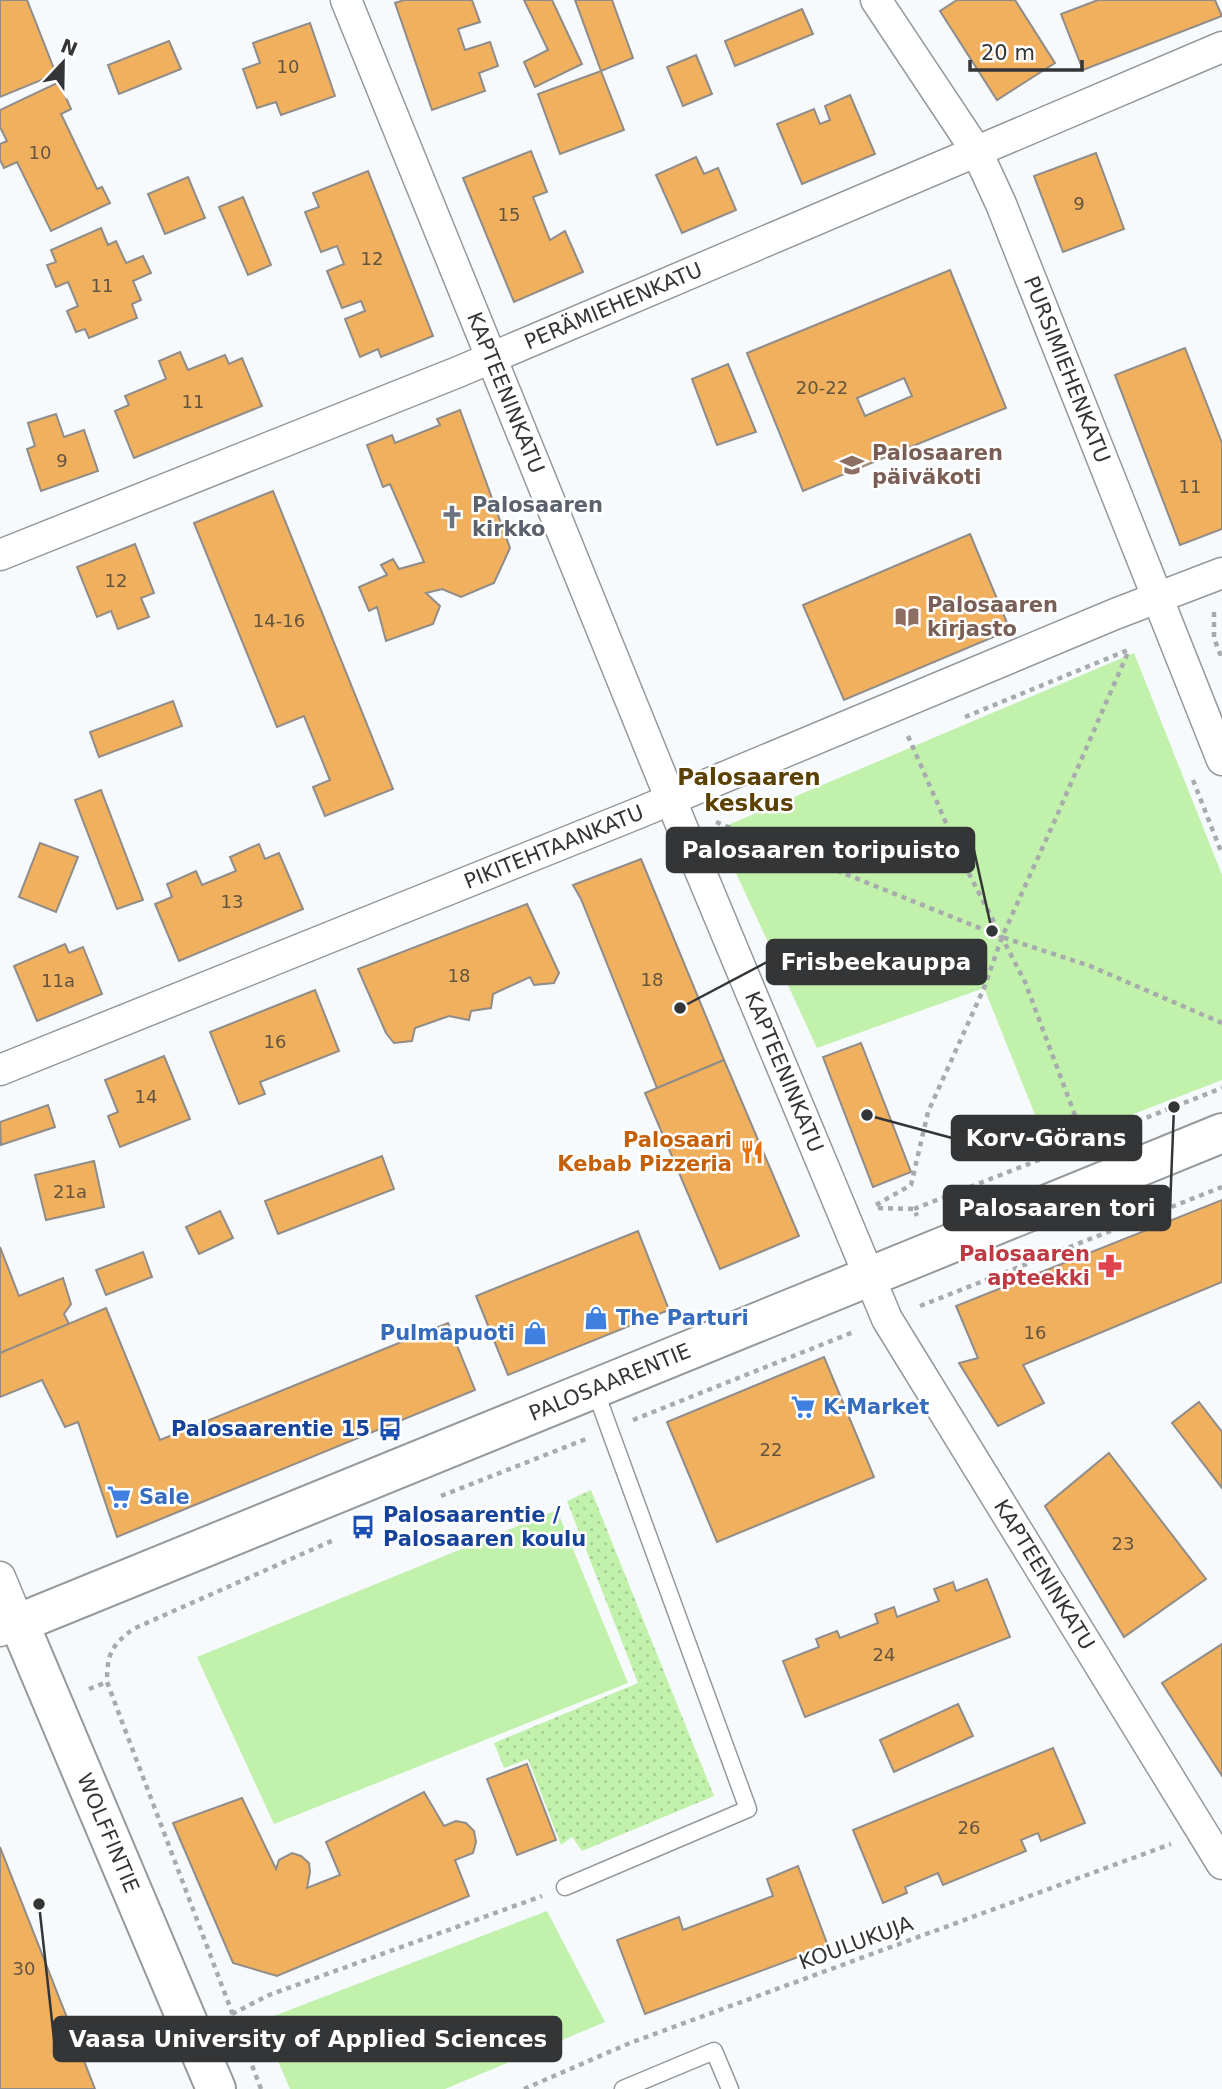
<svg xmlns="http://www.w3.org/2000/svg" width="1222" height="2089" font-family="'DejaVu Sans',sans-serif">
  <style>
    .grass { fill: url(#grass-dots) }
    .green { fill: #c1f1ab }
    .building { fill: #f0b05e; stroke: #8f8c89; stroke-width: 2; fill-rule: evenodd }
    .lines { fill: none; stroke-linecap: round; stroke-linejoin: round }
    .service-casing { stroke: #96999c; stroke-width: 19 }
    .minor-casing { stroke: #96999c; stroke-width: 33 }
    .secondary-casing { stroke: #96999c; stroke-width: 42 }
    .path { stroke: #a8abad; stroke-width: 4.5; stroke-dasharray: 5 5; stroke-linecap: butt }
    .service { stroke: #fff; stroke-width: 16 }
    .minor { stroke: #fff; stroke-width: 30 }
    .secondary { stroke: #fff; stroke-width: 38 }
    .labels { text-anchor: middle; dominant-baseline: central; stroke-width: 5; stroke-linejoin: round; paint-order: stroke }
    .number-label { font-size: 18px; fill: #635440 }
    .street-label { font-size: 21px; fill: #343536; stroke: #fff }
    .education-label { font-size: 21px; font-weight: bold; fill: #785e54; stroke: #fff; text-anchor: start }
    .worship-label { font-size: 21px; font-weight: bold; fill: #5b616d; stroke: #fff; text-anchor: start }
    .food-label { font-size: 21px; font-weight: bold; fill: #c56008; stroke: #fff; text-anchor: end }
    .health-label { font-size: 21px; font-weight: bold; fill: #be3a42; stroke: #fff; text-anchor: end }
    .shop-label { font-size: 21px; font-weight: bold; fill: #366cbe; stroke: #fff; text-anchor: start }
    .transit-label { font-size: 21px; font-weight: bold; fill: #164399; stroke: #fff; text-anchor: end }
    .neighbourhood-label { font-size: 23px; font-weight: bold; fill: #5a4101; stroke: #fff }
    .leader { fill: none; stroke: #343536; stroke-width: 2.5 }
    .callout-dot { fill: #343536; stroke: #fff; stroke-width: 2.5 }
    .callout { fill: #343536; stroke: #343536; stroke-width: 2.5 }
    .callout-label { font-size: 23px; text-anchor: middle; font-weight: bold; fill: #fff }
  </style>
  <defs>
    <pattern id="grass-dots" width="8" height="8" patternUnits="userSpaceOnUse" patternTransform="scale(1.75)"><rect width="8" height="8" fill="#c1f1ab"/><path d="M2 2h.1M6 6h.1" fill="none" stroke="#a6cf94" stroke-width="1.8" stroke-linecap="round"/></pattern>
  </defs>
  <rect width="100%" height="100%" fill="#f6fafd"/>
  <!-- grass -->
  <polygon class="grass" points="591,1490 714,1796 582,1851 572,1837 561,1845 528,1759 504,1768 494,1743 638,1683 567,1501"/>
  <!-- green -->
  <g class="green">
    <polygon points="1134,653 1222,875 1222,1080 1048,1147 984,988 817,1048 716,830"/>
    <polygon points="557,1510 628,1683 274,1824 197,1657"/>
    <polygon points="547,1911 605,2022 445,2089 290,2089 261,2021"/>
  </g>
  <!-- building -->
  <g class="building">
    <polygon points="0,0 27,0 56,74 0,97"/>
    <polygon points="404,0 472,0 480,22 458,29 465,50 490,42 498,66 479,73 485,91 432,110 395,3"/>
    <polygon points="524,0 552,0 582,64 535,87 524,62 548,50"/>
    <polygon points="575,0 612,0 633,58 601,71"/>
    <polygon points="957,0 1015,0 1055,63 997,100 940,11"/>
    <polygon points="1098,0 1215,0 1222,16 1083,70 1061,14"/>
    <polygon points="802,9 813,34 735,66 725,41"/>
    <polygon points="310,23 335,96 281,115 276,102 257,108 243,69 260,63 253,43"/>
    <polygon points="169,41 181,69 119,94 108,65"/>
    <polygon points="696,55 712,94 683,106 667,67"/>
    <polygon points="601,71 624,130 560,154 538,94"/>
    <polygon points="59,82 71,109 61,114 97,189 102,187 110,203 51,231 17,162 4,168 0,160 0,144 7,141 0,127 0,110"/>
    <polygon points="850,95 875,154 802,184 777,124 814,109 820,124 830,120 825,106"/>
    <polygon points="531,151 547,192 533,197 550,240 565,231 583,272 514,302 463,178"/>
    <polygon points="1096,153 1124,229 1063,252 1034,176"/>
    <polygon points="696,157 704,174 718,168 736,210 682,233 656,175"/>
    <polygon points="368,171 433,336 381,357 378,349 360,357 345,319 365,311 361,301 342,308 327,271 344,264 337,246 321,252 305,212 319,207 313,193"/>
    <polygon points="188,177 205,218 165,234 148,194"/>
    <polygon points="243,197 271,265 248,275 219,207"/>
    <polygon points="101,228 108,245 116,241 126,263 143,256 151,273 133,281 141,300 132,304 137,318 89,338 85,329 76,332 67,311 78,306 68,282 56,287 47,265 56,262 51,250"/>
    <path d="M950,270L1006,408L803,491L747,353ZM904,378L912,396L865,416L857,398Z"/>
    <polygon points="1185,348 1222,443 1222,529 1180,545 1115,375"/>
    <polygon points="180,352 188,370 225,355 229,364 242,358 262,406 134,458 115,411 129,405 125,396 166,379 159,361"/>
    <polygon points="728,364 756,432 717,445 692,379"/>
    <polygon points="460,410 510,548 494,583 461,597 442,589 426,593 440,606 433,624 386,641 377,607 369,611 359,587 387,575 381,565 393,559 399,569 424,562 390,484 383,487 367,445 392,435 395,443 440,425 437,419"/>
    <polygon points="56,414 64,437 84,430 98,471 41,491 27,449 35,446 28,423"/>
    <polygon points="273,491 393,789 325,816 313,787 330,780 304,716 277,727 194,523"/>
    <polygon points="970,534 1010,630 844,700 803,605"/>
    <polygon points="135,544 154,593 141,598 149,617 118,629 111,611 97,617 77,567"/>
    <polygon points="173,701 182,726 99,757 90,732"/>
    <polygon points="101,790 143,900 117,909 75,800"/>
    <polygon points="40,843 78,857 56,912 19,897"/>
    <polygon points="259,844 265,859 279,853 303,909 179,961 155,904 172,897 167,884 196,871 202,885 236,871 230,857"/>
    <polygon points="641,859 724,1060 657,1088 581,899 573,885"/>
    <polygon points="527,904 559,973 554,983 534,985 530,977 493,994 491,1008 471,1011 469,1020 449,1016 415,1028 412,1041 394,1043 386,1033 358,969"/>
    <polygon points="65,944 69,953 83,947 102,994 37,1021 14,966"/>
    <polygon points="315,990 339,1051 260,1082 265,1094 239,1104 210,1032"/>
    <polygon points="861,1043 911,1172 873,1187 823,1057"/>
    <polygon points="164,1056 190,1119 120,1147 108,1116 118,1112 105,1080"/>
    <polygon points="724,1060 799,1236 720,1269 645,1093"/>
    <polygon points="48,1105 55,1127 1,1145 0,1122"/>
    <polygon points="382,1156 394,1189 278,1234 265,1201"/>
    <polygon points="94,1161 104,1207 46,1220 35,1175"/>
    <polygon points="1222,1200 1222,1282 1023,1365 1044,1403 998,1426 959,1363 978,1358 956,1306"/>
    <polygon points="220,1211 233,1238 199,1254 186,1227"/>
    <polygon points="638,1231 669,1310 508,1375 476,1296"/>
    <polygon points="0,1247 19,1296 63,1278 71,1304 64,1314 69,1324 0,1353"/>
    <polygon points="143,1252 152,1277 106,1295 96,1270"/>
    <polygon points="106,1308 160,1440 448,1323 475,1390 117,1537 78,1422 65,1427 42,1380 0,1397 0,1353"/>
    <polygon points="824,1357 874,1477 717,1542 667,1422"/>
    <polygon points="1199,1402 1222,1432 1222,1488 1172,1423"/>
    <polygon points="1109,1453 1206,1579 1124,1637 1045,1506"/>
    <polygon points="987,1579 1010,1637 805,1717 783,1661 819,1647 816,1639 837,1631 840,1638 878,1623 875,1614 894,1607 897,1617 939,1601 934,1589 953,1582 956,1591"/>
    <polygon points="1222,1644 1222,1776 1162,1683"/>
    <polygon points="958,1704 973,1736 894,1772 880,1740"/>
    <polygon points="1053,1748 1085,1823 1041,1841 1038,1833 1021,1840 1026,1851 943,1885 938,1873 905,1887 907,1893 883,1903 853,1830"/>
    <polygon points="527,1764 556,1840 517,1855 487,1779"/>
    <polygon points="424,1792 444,1826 456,1821 466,1823 474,1831 476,1842 473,1853 455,1860 469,1896 277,1976 233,1963 173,1823 242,1798 276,1869 279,1860 292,1853 301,1856 309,1863 310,1872 307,1888 340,1875 326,1842"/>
    <polygon points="0,1847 95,2089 0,2089"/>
    <polygon points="798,1866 828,1946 645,2014 617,1940 679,1917 683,1930 773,1896 767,1879"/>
  </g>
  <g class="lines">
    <!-- service casing -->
    <g class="service-casing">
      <g id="service">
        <polyline points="565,1887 748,1809 595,1390"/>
        <polyline points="623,2089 714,2051 730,2089"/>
      </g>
    </g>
    <!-- minor casing -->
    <g class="minor-casing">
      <g id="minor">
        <path id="s1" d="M346,0L684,832L887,1319L1222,1864"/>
        <path id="s2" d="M876,0L977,152L1001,204L1222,760"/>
        <path id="s3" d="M0,555L458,372L1222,47"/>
        <path id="s4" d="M0,1070L636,814L1115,614L1222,573"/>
        <polyline points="0,1577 19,1623 0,1631"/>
      </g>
    </g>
    <!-- secondary casing -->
    <g class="secondary-casing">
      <g id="secondary">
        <path id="s5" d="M216,2089L19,1623L1222,1133"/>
      </g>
    </g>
    <!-- path -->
    <g class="path">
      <polyline points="1214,612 1214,638 1222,659"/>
      <polyline points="965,717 1128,650"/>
      <polyline points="908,736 964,864 1025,982 1085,1142"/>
      <polyline points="1193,780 1222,854"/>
      <polyline points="716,822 1002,937 1090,966 1222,1023"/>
      <polyline points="876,1205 911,1185 928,1112 984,988 1002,937 1055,820 1129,650"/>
      <polyline points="878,1208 914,1209 917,1216"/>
      <polyline points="914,1209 1222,1088"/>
      <polyline points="920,1306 1222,1187"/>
      <polyline points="633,1420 856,1331"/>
      <polyline points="441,1496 586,1439"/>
      <polyline points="89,1689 107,1682"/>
      <polyline points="232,2014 269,1995 542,1896"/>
      <path d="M261,2089L107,1682C107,1654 111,1646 133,1629L336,1539"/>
      <polyline points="524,2089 630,2043 1171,1844"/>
    </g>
    <!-- service -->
    <use href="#service" class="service"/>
    <!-- minor -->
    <use href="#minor" class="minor"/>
    <!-- secondary -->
    <use href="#secondary" class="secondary"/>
  </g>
  <!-- icons -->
  <defs>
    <g id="school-bare" transform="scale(1.89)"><path d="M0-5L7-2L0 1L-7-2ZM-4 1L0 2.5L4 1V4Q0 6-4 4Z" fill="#8d6e63" stroke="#fff" stroke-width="2.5" paint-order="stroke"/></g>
    <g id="church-bare" transform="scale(1.89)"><path d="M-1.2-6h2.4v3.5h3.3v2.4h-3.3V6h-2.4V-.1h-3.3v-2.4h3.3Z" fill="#6b7280" stroke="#fff" stroke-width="2.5" paint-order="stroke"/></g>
    <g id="library-bare" transform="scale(1.89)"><path d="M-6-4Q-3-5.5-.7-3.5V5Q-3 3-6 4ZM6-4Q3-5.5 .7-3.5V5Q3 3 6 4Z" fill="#8d6e63" stroke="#fff" stroke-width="2.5" paint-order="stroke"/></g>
    <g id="restaurant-bare" transform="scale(1.89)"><path d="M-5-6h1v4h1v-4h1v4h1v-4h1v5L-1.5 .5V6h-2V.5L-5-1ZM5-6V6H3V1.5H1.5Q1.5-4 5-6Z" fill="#e8710a" stroke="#fff" stroke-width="2.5" paint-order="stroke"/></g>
    <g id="pharmacy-bare" transform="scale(1.89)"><path d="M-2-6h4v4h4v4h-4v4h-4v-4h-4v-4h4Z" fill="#e0444e" stroke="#fff" stroke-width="2.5" paint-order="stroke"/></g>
    <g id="shop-bare" transform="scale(1.89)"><path d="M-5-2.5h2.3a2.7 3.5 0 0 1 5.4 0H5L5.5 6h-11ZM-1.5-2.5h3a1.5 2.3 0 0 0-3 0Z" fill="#3f7fe0" stroke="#fff" stroke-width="2.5" paint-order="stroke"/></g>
    <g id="supermarket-bare" transform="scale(1.89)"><path d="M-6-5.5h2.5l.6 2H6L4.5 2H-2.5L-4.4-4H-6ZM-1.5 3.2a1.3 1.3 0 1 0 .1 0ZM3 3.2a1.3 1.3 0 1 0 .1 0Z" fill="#3f7fe0" stroke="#fff" stroke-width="2.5" paint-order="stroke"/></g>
    <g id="bus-bare" transform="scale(1.89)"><path d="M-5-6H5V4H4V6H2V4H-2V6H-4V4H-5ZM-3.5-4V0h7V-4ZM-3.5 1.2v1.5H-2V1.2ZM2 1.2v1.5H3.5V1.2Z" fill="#1a4fb4" stroke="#fff" stroke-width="2.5" paint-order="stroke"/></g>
  </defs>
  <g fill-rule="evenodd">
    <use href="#school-bare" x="852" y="465"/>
    <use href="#church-bare" x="452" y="517"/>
    <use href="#library-bare" x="907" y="617"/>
    <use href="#restaurant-bare" x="752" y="1152"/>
    <use href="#pharmacy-bare" x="1110" y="1266"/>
    <use href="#shop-bare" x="596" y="1318"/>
    <use href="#shop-bare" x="535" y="1333"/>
    <use href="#supermarket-bare" x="803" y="1407"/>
    <use href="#bus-bare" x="390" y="1429"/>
    <use href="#supermarket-bare" x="119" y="1497"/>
    <use href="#bus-bare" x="363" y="1527"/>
  </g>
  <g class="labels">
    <!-- number labels -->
    <g class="number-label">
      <text x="288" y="66">10</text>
      <text x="40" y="152">10</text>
      <text x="1079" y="203">9</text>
      <text x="509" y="214">15</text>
      <text x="372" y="258">12</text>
      <text x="102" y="285">11</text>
      <text x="822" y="387">20-22</text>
      <text x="193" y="401">11</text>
      <text x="62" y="460">9</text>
      <text x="1190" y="486">11</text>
      <text x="116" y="580">12</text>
      <text x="279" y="620">14-16</text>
      <text x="232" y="901">13</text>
      <text x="459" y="975">18</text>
      <text x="652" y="979">18</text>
      <text x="58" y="980">11a</text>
      <text x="275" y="1041">16</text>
      <text x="146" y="1096">14</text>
      <text x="70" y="1191">21a</text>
      <text x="1035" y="1332">16</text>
      <text x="771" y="1449">22</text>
      <text x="1123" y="1543">23</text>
      <text x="884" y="1654">24</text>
      <text x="969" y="1827">26</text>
      <text x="24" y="1968">30</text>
    </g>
    <!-- street labels -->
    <g class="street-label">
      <text stroke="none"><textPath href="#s3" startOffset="662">PERÄMIEHENKATU</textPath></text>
      <text stroke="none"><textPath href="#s2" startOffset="418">PURSIMIEHENKATU</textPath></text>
      <text stroke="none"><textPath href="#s1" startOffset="424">KAPTEENINKATU</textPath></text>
      <text stroke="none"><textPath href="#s4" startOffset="597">PIKITEHTAANKATU</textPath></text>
      <text stroke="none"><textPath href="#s1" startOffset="1158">KAPTEENINKATU</textPath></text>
      <text stroke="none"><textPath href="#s5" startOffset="1144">PALOSAARENTIE</textPath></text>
      <text stroke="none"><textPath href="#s1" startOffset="1726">KAPTEENINKATU</textPath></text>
      <text transform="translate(108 1833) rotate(67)">WOLFFINTIE</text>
      <text transform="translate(856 1943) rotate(-20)">KOULUKUJA</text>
    </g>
    <!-- education labels -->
    <g class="education-label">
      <text x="872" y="453">Palosaaren<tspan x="872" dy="24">päiväkoti</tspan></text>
      <text x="927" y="605">Palosaaren<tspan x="927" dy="24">kirjasto</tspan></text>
    </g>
    <!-- worship labels -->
    <g class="worship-label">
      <text x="472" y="505">Palosaaren<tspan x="472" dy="24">kirkko</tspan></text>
    </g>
    <!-- food labels -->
    <g class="food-label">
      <text x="732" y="1140">Palosaari<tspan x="732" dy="24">Kebab Pizzeria</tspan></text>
    </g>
    <!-- health labels -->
    <g class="health-label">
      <text x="1090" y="1254">Palosaaren<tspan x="1090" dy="24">apteekki</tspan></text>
    </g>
    <!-- shop labels -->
    <g class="shop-label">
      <text x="616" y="1318">The Parturi</text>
      <text x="515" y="1333" text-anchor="end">Pulmapuoti</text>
      <text x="823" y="1407">K-Market</text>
      <text x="139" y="1497">Sale</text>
    </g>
    <!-- transit labels -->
    <g class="transit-label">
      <text x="370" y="1429">Palosaarentie 15</text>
      <text x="383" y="1515" text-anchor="start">Palosaarentie /<tspan x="383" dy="24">Palosaaren koulu</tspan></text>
    </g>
    <!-- neighbourhood labels -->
    <g class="neighbourhood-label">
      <text x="749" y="777">Palosaaren<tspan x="749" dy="26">keskus</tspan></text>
    </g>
  </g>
  <!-- callouts -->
  <path class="leader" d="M992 931L974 850M680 1008L767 962M867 1115L952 1138M1174 1107L1170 1208M39 1904L54 2039"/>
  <g class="callout-dot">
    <circle cx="992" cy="931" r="7"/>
    <circle cx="680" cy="1008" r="7"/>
    <circle cx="867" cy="1115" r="7"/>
    <circle cx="1174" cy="1107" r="7"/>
    <circle cx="39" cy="1904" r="7"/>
  </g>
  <g class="callout">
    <rect x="667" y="828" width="307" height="44" rx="7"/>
    <rect x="767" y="940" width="219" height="44" rx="7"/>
    <rect x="952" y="1116" width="189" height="44" rx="7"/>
    <rect x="944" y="1186" width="226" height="44" rx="7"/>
    <rect x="54" y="2017" width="507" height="44" rx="7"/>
  </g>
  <g class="callout-label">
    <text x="821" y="858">Palosaaren toripuisto</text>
    <text x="876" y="970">Frisbeekauppa</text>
    <text x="1046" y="1146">Korv-Görans</text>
    <text x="1057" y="1216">Palosaaren tori</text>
    <text x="308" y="2047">Vaasa University of Applied Sciences</text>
  </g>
  <!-- north arrow -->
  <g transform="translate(63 63) rotate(22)" stroke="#ffffff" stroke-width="5" paint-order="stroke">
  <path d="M0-5L12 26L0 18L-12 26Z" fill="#343536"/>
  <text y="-10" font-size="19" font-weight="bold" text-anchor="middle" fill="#343536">N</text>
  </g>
  <!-- scale -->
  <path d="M970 60v10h112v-10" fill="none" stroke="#343536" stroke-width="3.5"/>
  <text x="981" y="60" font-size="21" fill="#343536" stroke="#ffffff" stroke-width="5" paint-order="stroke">20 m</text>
</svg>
